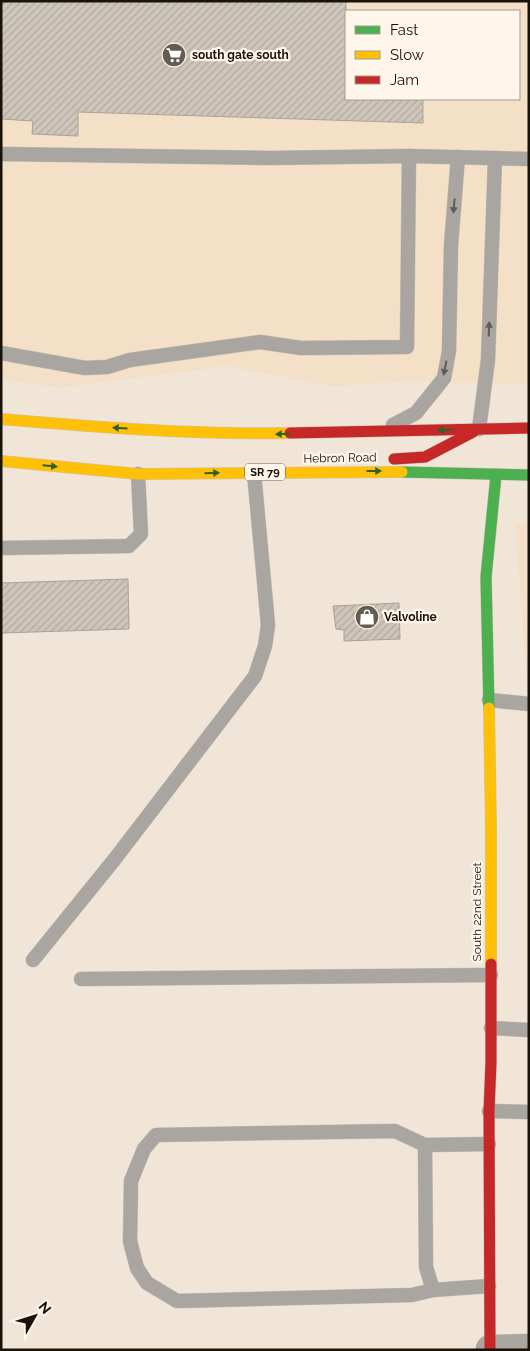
<svg xmlns="http://www.w3.org/2000/svg" width="530" height="1351" font-family="Raleway,sans-serif">
  <style>
    .built { fill: #f3e0c7; fill-rule: evenodd }
    .building { fill: url(#building-hatch); stroke: #aba297 }
    .lines { fill: none; stroke-linecap: round; stroke-linejoin: round }
    .lane-casing { stroke: #ccc2b8; stroke-width: 15 }
    .street-casing { stroke: #ccc2b8; stroke-width: 29 }
    .fast-casing { stroke: #ccc2b8; stroke-width: 12 }
    .slow-casing { stroke: #ccc2b8; stroke-width: 12 }
    .jam-casing { stroke: #ccc2b8; stroke-width: 12 }
    .lane { stroke: #a9a5a0; stroke-width: 14 }
    .street { stroke: #a9a5a0; stroke-width: 28 }
    .fast { stroke: #4caf50; stroke-width: 11 }
    .slow { stroke: #ffc107; stroke-width: 11 }
    .jam { stroke: #c62828; stroke-width: 11 }
    .oneway { fill: #615c54 }
    .oneway2 { fill: #32602c }
    .labels { text-anchor: middle; dominant-baseline: central; stroke-width: 4.5; stroke-linejoin: round; paint-order: stroke }
    .shield { fill: #fef6eb; stroke: #5e564d; stroke-width: 1 }
    .shield-label { font-size: 11px; font-weight: bold; fill: #191209 }
    .poi-label { font-size: 12px; font-weight: bold; fill: #191209; stroke: #fef6eb; text-anchor: start }
    .street-label { font-size: 12px; fill: #191209; stroke: #fef6eb }
  </style>
  <defs>
    <pattern id="building-hatch" width="6" height="6" patternUnits="userSpaceOnUse" patternTransform="scale(1.25)"><rect width="6" height="6" fill="#cec6ba"/><path d="M-1 1l2-2M0 6l6-6M5 7l2-2" fill="none" stroke="#b0a99f"/></pattern>
  </defs>
  <rect width="100%" height="100%" fill="#f0e5d6"/>
  <!-- built -->
  <g class="built">
    <path d="M1,1H529V385L410,381L332,386L227,366L62,387L1,380ZM346,11H519V99H346Z"/>
    <polygon points="515,523 529,523 529,708"/>
  </g>
  <!-- building -->
  <g class="building">
    <polygon points="1,1 346,1 346,99 423,99 423,123 78,112 78,136 32,134 33,121 1,119"/>
    <polygon points="128,579 129,629 1,633 1,583"/>
    <polygon points="399,603 400,639 344,641 344,630 336,629 333,606"/>
  </g>
  <g class="lines">
    <!-- lane casing -->
    <g class="lane-casing">
      <g id="lane">
        <polyline points="1,154 270,158 409,156 529,159"/>
        <polyline points="1,353 85,368 107,367 130,360 260,342 301,348 407,347 409,156"/>
        <polyline points="393,425 416,413 444,378 449,351 451,245 458,157"/>
        <polyline points="479,429 488,360 495,158"/>
        <polyline points="1,548 129,546 141,534 138,474"/>
        <polyline points="489,700 529,704"/>
        <polyline points="33,960 114,860 255,676 265,646 268,625 254,473"/>
        <polyline points="81,979 491,975"/>
        <polyline points="491,1028 529,1030"/>
        <polyline points="489,1111 529,1112"/>
        <polyline points="425,1145 426,1267 433,1290 489,1286"/>
        <polyline points="433,1290 412,1295 177,1301 147,1283 137,1268 130,1241 131,1181 144,1149 156,1135 395,1131 425,1145 489,1144"/>
      </g>
    </g>
    <!-- street casing -->
    <g class="street-casing">
      <polyline id="street" points="490,1349 529,1348"/>
    </g>
    <!-- fast casing -->
    <g class="fast-casing">
      <g id="fast">
        <polyline points="402,472 529,475"/>
        <polyline points="489,708 486,577 496,475"/>
      </g>
    </g>
    <!-- slow casing -->
    <g class="slow-casing">
      <g id="slow">
        <path d="M1,419C97,427 194,435 290,433"/>
        <polyline points="1,461 138,474 402,472"/>
        <polyline points="489,708 491,829 491,964"/>
      </g>
    </g>
    <!-- jam casing -->
    <g class="jam-casing">
      <g id="jam">
        <polyline points="290,433 529,428"/>
        <polyline points="394,459 425,457 473,432"/>
        <polyline points="490,1350 489,1111 491,1062 491,964"/>
      </g>
    </g>
    <!-- lane -->
    <use href="#lane" class="lane"/>
    <!-- street -->
    <use href="#street" class="street"/>
    <!-- fast -->
    <use href="#fast" class="fast"/>
    <!-- slow -->
    <use href="#slow" class="slow"/>
    <!-- jam -->
    <use href="#jam" class="jam"/>
  </g>
  <!-- one-way arrows -->
  <defs><path id="oneway-solid" d="M-6-.8H1V-3.2L6.5 0L1 3.2V.8H-6Z" transform="scale(1.25)"/></defs>
  <g class="oneway">
    <use href="#oneway-solid" transform="translate(454 206) rotate(95)"/>
    <use href="#oneway-solid" transform="translate(489 329) rotate(-88)"/>
    <use href="#oneway-solid" transform="translate(445 368) rotate(101)"/>
  </g>
  <g class="oneway2">
    <use href="#oneway-solid" transform="translate(120 428) rotate(-176)"/>
    <use href="#oneway-solid" transform="translate(445 430) rotate(179)"/>
    <use href="#oneway-solid" transform="translate(283 434) rotate(179)"/>
    <use href="#oneway-solid" transform="translate(50 466) rotate(5)"/>
    <use href="#oneway-solid" transform="translate(374 471)"/>
    <use href="#oneway-solid" transform="translate(212 473) rotate(-1)"/>
  </g>
  <!-- icons -->
  <defs>
    <g id="supermarket-disc" transform="scale(1.25)"><circle r="9.5" fill="#645c51" stroke="#fef6eb"/><path d="M-6-5.5h2.5l.6 2H6L4.5 2H-2.5L-4.4-4H-6ZM-1.5 3.2a1.3 1.3 0 1 0 .1 0ZM3 3.2a1.3 1.3 0 1 0 .1 0Z" fill="#fff"/></g>
    <g id="shop-disc" transform="scale(1.25)"><circle r="9.5" fill="#645c51" stroke="#fef6eb"/><path d="M-5-2.5h2.3a2.7 3.5 0 0 1 5.4 0H5L5.5 6h-11ZM-1.5-2.5h3a1.5 2.3 0 0 0-3 0Z" fill="#fff"/></g>
  </defs>
  <g fill-rule="evenodd">
    <use href="#supermarket-disc" x="174" y="55"/>
    <use href="#shop-disc" x="367" y="617"/>
  </g>
  <g class="labels">
    <!-- shield labels -->
    <rect class="shield" x="245" y="463.5" width="40" height="17" rx="4"/>
    <g class="shield-label">
      <text x="265" y="472">SR 79</text>
    </g>
    <!-- poi labels -->
    <g class="poi-label">
      <text x="192" y="55">south gate south</text>
      <text x="384" y="617">Valvoline</text>
    </g>
    <!-- street labels -->
    <g class="street-label">
      <text transform="translate(340 458) rotate(-1)">Hebron Road</text>
      <text transform="translate(477 912) rotate(-90)">South 22nd Street</text>
    </g>
  </g>
  <!-- border -->
  <rect width="530" height="1351" fill="none" stroke="#191209" stroke-width="5"/>
  <!-- legend -->
  <rect x="345" y="10" width="175" height="90" fill="#fef6eb" stroke="#a29b91"/>
  <rect x="355" y="26" width="25" height="8" fill="#4caf50" stroke="#a29b91"/>
  <text x="390" y="35" font-size="15" fill="#191209">Fast</text>
  <rect x="355" y="51" width="25" height="8" fill="#ffc107" stroke="#a29b91"/>
  <text x="390" y="60" font-size="15" fill="#191209">Slow</text>
  <rect x="355" y="76" width="25" height="8" fill="#c62828" stroke="#a29b91"/>
  <text x="390" y="85" font-size="15" fill="#191209">Jam</text>
  <!-- north arrow -->
  <g transform="translate(35 1316) rotate(51)" stroke="#fef6eb" stroke-width="4" paint-order="stroke">
  <path d="M0-4L9 19L0 12L-9 19Z" fill="#191209"/>
  <text y="-8" font-size="14" font-weight="bold" text-anchor="middle" fill="#191209">N</text>
  </g>
</svg>
